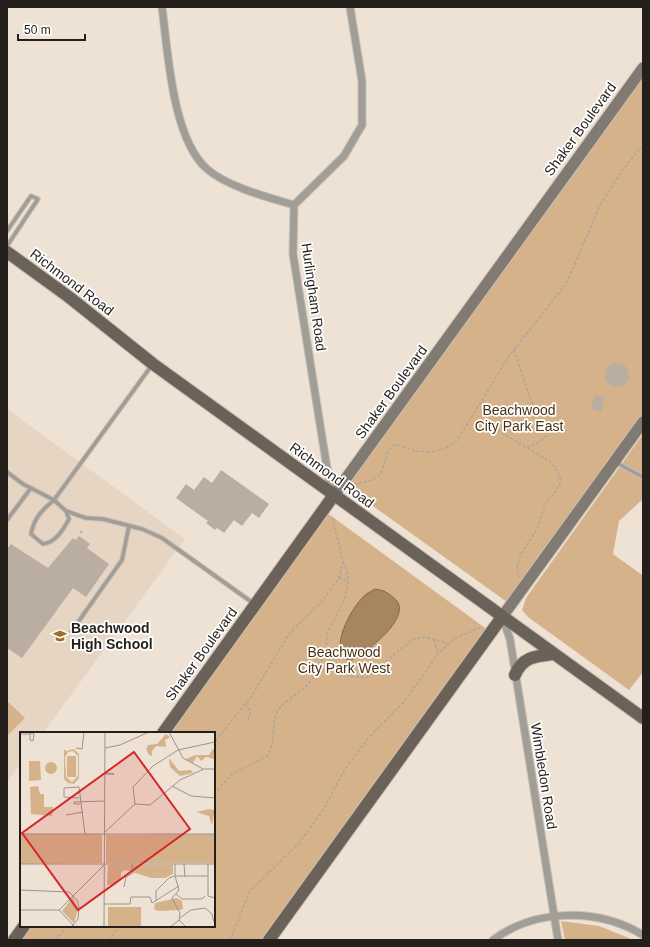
<svg xmlns="http://www.w3.org/2000/svg" width="650" height="947" font-family="Helvetica,sans-serif">
  <style>
    .built { fill: #e6d5c3 }
    .green { fill: #d5b28a }
    .water { fill: #a7865f; stroke: #80674b }
    .building { fill: #b9aea1 }
    .lines { fill: none; stroke-linecap: round; stroke-linejoin: round }
    .lane-casing { stroke: #cabfb4; stroke-width: 5.5 }
    .street-casing { stroke: #cabfb4; stroke-width: 9 }
    .secondary-casing { stroke: #cabfb4; stroke-width: 13 }
    .primary-casing { stroke: #cabfb4; stroke-width: 14 }
    .path { stroke: #aea59a; stroke-width: 1.5; stroke-dasharray: 3 2; stroke-linecap: butt }
    .lane { stroke: #a19d97; stroke-width: 3.5 }
    .street { stroke: #a19d97; stroke-width: 7 }
    .secondary { stroke: #817a72; stroke-width: 11 }
    .primary { stroke: #6a6258; stroke-width: 12 }
    .labels { text-anchor: middle; dominant-baseline: central; stroke-width: 3.5; stroke-linejoin: round; paint-order: stroke }
    .street-label { font-size: 14px; fill: #241f1b; stroke: #fff }
    .park-label { font-size: 14px; fill: #4a3110; stroke: #fff }
    .poi-label { font-size: 14px; font-weight: bold; fill: #241f1b; stroke: #fff; text-anchor: start }
    .inset-road { fill: none; stroke: #9d948b; stroke-width: 1 }
    .view { fill: #d62828; fill-opacity: 0.15; stroke: #d62828; stroke-width: 2 }
    .inset-edge { fill: none; stroke: #241f1b; stroke-width: 2 }
  </style>
  <rect width="100%" height="100%" fill="#eee2d5"/>
  <!-- built -->
  <polygon class="built" points="7,409 185,539 43,733 21,733 21,763 7,782"/>
  <!-- green -->
  <g class="green">
    <polygon points="643,76 643,417 507,602 352,491 348,485"/>
    <polygon points="643,434 643,499 619,521 613,554 642,575 643,578 643,672 629,690 528,617 522,610 526,598"/>
    <polygon points="323,510 488,630 269,940 14,940 24,926 214,926 214,733 163,733"/>
    <polygon points="7,701 25,718 7,736"/>
    <polygon points="561,921 599,926 634,940 565,940"/>
  </g>
  <!-- water -->
  <path class="water" d="M375,589C384,590 388,593 394,598C416,615 365,654 350,661C326,652 352,607 364,596C367,593 372,591 375,589Z"/>
  <!-- building -->
  <g class="building">
    <circle cx="617" cy="375" r="12"/>
    <polygon points="595,395 605,398 601,412 591,409"/>
    <polygon points="221,470 269,504 259,518 252,513 242,526 234,520 224,533 217,528 215,530 206,523 208,521 176,498 186,484 194,490 204,477 212,483"/>
    <polygon points="79,536 90,544 87,548 109,564 86,597 73,588 22,658 7,648 7,549 11,544 48,568 73,538 76,540"/>
  </g>
  <g class="lines">
    <!-- lane casing -->
    <g class="lane-casing">
      <g id="lane">
        <polyline points="7,231 31,196 38,199 7,246"/>
        <polyline points="615,462 643,477"/>
        <polyline points="7,472 23,484 54,500 66,511 86,518 103,519 142,529 162,538 253,603"/>
        <path d="M66,511L69,519C63,530 56,542 43,544L31,534C34,518 42,510 54,500L152,365"/>
        <polyline points="7,520 31,488"/>
        <polyline points="71,632 122,560 129,526"/>
      </g>
    </g>
    <!-- street casing -->
    <g class="street-casing">
      <g id="street">
        <path d="M162,7C168,52 172,138 207,169C228,187 267,197 294,205"/>
        <polyline points="334,494 329,480 323,443 293,254 294,205 344,156 362,125 362,81 350,7"/>
        <polyline points="503,619 510,639 558,940"/>
        <path d="M493,940C536,908 598,908 643,935"/>
      </g>
    </g>
    <!-- secondary casing -->
    <g class="secondary-casing">
      <g id="secondary">
        <polyline points="334,495 643,68"/>
        <polyline points="502,617 643,422"/>
      </g>
    </g>
    <!-- primary casing -->
    <g class="primary-casing">
      <g id="primary">
        <polyline points="7,252 69,297 153,364 643,718"/>
        <path d="M515,675C522,657 536,656 553,654"/>
        <polyline points="163,733 334,495"/>
        <polyline points="14,940 24,926"/>
        <polyline points="269,940 502,617"/>
      </g>
    </g>
    <!-- path -->
    <g class="path">
      <polyline points="514,350 532,403 539,410"/>
      <polyline points="483,400 487,419 492,427 549,461 557,470 561,481 556,491 546,502 537,529 521,554 517,566 519,577"/>
      <path d="M527,447C541,444 548,434 557,422"/>
      <path d="M354,485C362,481 371,482 378,476C387,468 383,452 394,445C400,444 405,448 412,450C428,454 446,451 458,439L509,356L566,284L600,205L622,171L643,145"/>
      <polyline points="80,533 82,531"/>
      <path d="M343,562C355,584 343,601 333,622C331,626 328,631 327,636C323,660 343,681 367,677L413,639L424,637L447,643"/>
      <polyline points="339,578 349,581"/>
      <polyline points="434,640 438,653"/>
      <path d="M245,704C252,711 251,713 247,721"/>
      <polyline points="214,746 218,737 251,697 289,634 322,601 339,578 343,562 332,516"/>
      <path d="M214,794L231,775L267,756C276,744 271,727 276,714C282,701 299,694 308,684C319,672 313,665 329,654"/>
      <polyline points="56,940 67,926"/>
      <polyline points="109,940 120,926"/>
      <polyline points="230,940 250,891 299,843 323,810 345,769 369,737 404,702 438,654 448,644 455,638 480,628"/>
    </g>
    <!-- lane -->
    <use href="#lane" class="lane"/>
    <!-- street -->
    <use href="#street" class="street"/>
    <!-- secondary -->
    <use href="#secondary" class="secondary"/>
    <!-- primary -->
    <use href="#primary" class="primary"/>
  </g>
  <!-- icons -->
  <defs>
    <g id="school-bare" transform="scale(1.08)"><path d="M0-5L7-2L0 1L-7-2ZM-4 1L0 2.5L4 1V4Q0 6-4 4Z" fill="#a16c25" stroke="#fff" stroke-width="2.5" paint-order="stroke"/></g>
  </defs>
  <g fill-rule="evenodd">
    <use href="#school-bare" x="60" y="636"/>
  </g>
  <g class="labels">
    <!-- street labels -->
    <g class="street-label">
      <text transform="translate(580 129) rotate(-54)">Shaker Boulevard</text>
      <text transform="translate(72 282) rotate(37)">Richmond Road</text>
      <text transform="translate(314 297) rotate(82)">Hurlingham Road</text>
      <text transform="translate(391 392) rotate(-54)">Shaker Boulevard</text>
      <text transform="translate(332 475) rotate(36)">Richmond Road</text>
      <text transform="translate(201 654) rotate(-54)">Shaker Boulevard</text>
      <text transform="translate(544 776) rotate(81)">Wimbledon Road</text>
    </g>
    <!-- park labels -->
    <g class="park-label">
      <text x="519" y="410">Beachwood<tspan x="519" dy="16">City Park East</tspan></text>
      <text x="344" y="652">Beachwood<tspan x="344" dy="16">City Park West</tspan></text>
    </g>
    <!-- poi labels -->
    <g class="poi-label">
      <text x="71" y="628">Beachwood<tspan x="71" dy="16">High School</tspan></text>
    </g>
  </g>
  <!-- overview -->
  <g transform="translate(20 732)">
    <rect width="195" height="195" fill="#eee2d5"/>
    <path d="M146,2L150,5L145,8L146,15L136,14L132,19V24L129,23L126,17L128,13L137,12ZM44,17L46,19L54,17L59,22V46L54,52L48,51L44,47ZM53,19L58,24V44L52,50L46,45L45,25L48,20ZM193,17H195L194,27L186,25L181,29L177,24L173,31L166,27L175,23H189ZM47,24H56V45H47ZM149,26L159,39L171,38L173,41L160,44L150,35ZM9,29H20L21,48L9,49ZM25 36a6 6 0 1 1 12 0a6 6 0 1 1-12 0ZM18,54L20,62H24V75H33L32,84L11,82L10,55ZM190,77L195,78L192,93L189,84L176,80ZM0,102H82V131L0,132ZM195,102V131H86V103ZM88,133H153V142L145,146H131L106,138L101,140V145L94,153H87ZM53,165L58,177L54,191L42,179ZM157,166L162,169L163,177L160,178L138,179L134,177L135,171ZM88,175H121V195H88Z" fill="#d5b28a" fill-rule="evenodd"/>
    <path class="inset-road" d="M149,0L163,26L183,37M0,2H10L12,1L14,2L13,9L10,8V2L9,0M56,16L62,17L64,0M85,16L100,13L129,0M85,42H94L85,41M152,54L171,64L195,66M59,66L44,65V56L59,55L65,102M60,72H54V70L84,69M115,72L113,55L133,34L158,18L195,10M46,83L63,80M85,100L115,72L130,73L160,48L184,37H195M0,102H195M0,132H195M155,132V144H188M164,132L165,145M188,132V164L195,166M104,155L106,145L113,141L112,132M0,158L49,160L57,168L59,176L58,187L51,195M156,162L162,167H182L185,164M136,169V159L149,146L155,144L159,158L152,166L160,181L159,188M84,172H110L111,165H130L132,171L159,154M0,178H39L84,133M39,178L55,195M160,186L171,178L185,176L192,182L194,190M84,195L85,0M150,195L159,188L166,195"/>
    <path class="view" d="M114,20L170,97L58,178L2,101Z"/>
    <rect width="195" height="195" class="inset-edge"/>
  </g>
  <!-- border -->
  <rect width="650" height="947" fill="none" stroke="#241f1b" stroke-width="16"/>
  <!-- scale -->
  <path d="M18 34v6h67v-6" fill="none" stroke="#241f1b" stroke-width="2"/>
  <text x="24" y="34" font-size="12" fill="#241f1b" stroke="#ffffff" stroke-width="3" paint-order="stroke">50 m</text>
</svg>
